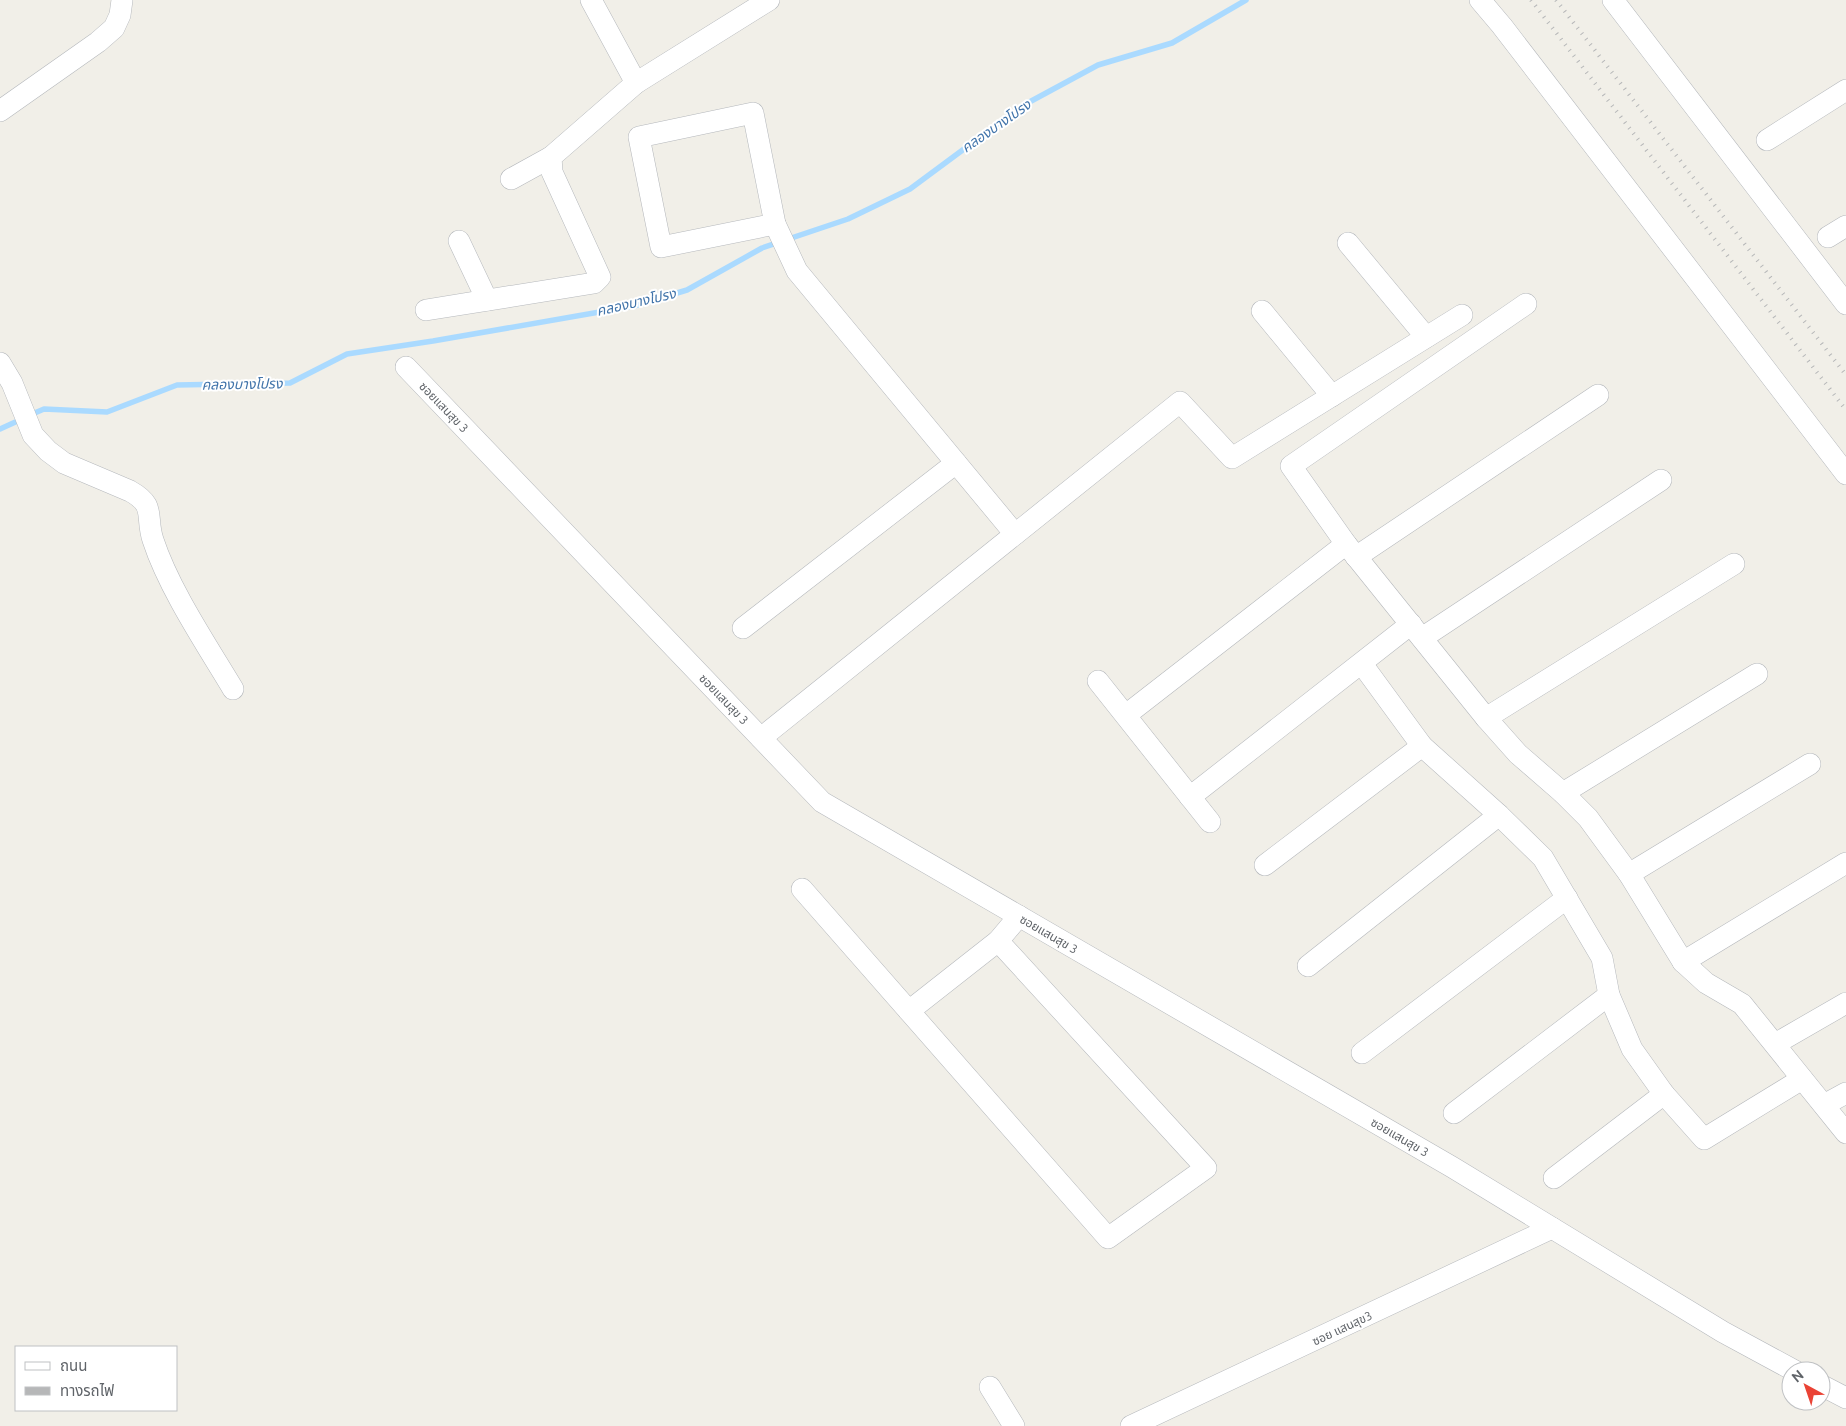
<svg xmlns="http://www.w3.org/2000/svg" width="1846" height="1426" font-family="Ubuntu,'Noto Sans Thai',sans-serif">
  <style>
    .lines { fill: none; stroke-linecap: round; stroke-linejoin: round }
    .stream { stroke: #aadaff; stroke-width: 5.5 }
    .minor-casing { stroke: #b5b8bc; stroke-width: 22 }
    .minor { stroke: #fff; stroke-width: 21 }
    .rail { stroke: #b6b7b8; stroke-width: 4; stroke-dasharray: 1 6; stroke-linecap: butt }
    .labels { text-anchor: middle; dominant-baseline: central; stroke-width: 4; stroke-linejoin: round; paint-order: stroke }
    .street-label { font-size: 12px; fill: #5f6368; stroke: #fff }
    .water-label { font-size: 14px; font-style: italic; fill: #4174aa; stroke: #fff }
  </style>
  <rect width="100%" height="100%" fill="#f1efe8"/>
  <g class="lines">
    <!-- stream -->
    <g class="stream">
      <polyline points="30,415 44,409 107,412 177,385 290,383 347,354 433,341 634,306 687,290 762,248 848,219 910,189 1022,106 1098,65 1172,43 1246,0"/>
      <polyline points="0,429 22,419"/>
    </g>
    <!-- minor casing -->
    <g class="minor-casing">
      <g id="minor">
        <polyline points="591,0 636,83"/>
        <polyline points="1480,0 1502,26 1846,474"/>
        <polyline points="1613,0 1846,304"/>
        <polyline points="0,111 98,42 114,28 120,15 122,0"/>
        <polygon points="753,113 775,224 661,247 639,137"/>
        <polyline points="1767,140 1846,90"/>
        <polyline points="511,179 551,157"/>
        <polyline points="775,224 797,271 1015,534"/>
        <polyline points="1828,237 1846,226"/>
        <polyline points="459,241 487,300"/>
        <polyline points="1348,243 1426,337"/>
        <polyline points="1526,304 1291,466 1346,544 1486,718 1518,754 1563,793 1588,818 1629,874 1683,962 1706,983 1742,1004 1846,1133"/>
        <polyline points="426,310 594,283 600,277 552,172 551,157 636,83 769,0"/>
        <polyline points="1262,311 1332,396"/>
        <path d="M0,363L12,383L33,435L48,451L64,463L130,491C157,506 145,516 153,540C169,589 206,644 233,689"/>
        <polyline points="406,367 822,802 1452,1167 1723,1332 1795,1371"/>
        <polyline points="1356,557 1598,395"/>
        <polyline points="743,628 956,463"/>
        <polyline points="1422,638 1661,480"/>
        <polyline points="1362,664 1422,746 1499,815 1543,858 1602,958 1609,995 1632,1049 1664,1094 1704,1139 1802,1079"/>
        <polyline points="1098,681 1210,822"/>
        <polyline points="1126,715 1346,544"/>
        <polyline points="1486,718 1734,564"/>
        <polyline points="761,738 1180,402 1232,458 1462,315"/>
        <polyline points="1563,793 1757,674"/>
        <polyline points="1190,797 1411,624"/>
        <polyline points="1265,865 1422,746"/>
        <polyline points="1629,874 1810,764"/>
        <polyline points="802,889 1108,1238 1206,1168 998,941"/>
        <polyline points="1683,962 1846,863"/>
        <polyline points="1308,966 1499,815"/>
        <polyline points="909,1011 998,941 1019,916"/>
        <polyline points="1775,1044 1846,1003"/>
        <polyline points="1362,1053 1567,898"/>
        <polyline points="1824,1105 1846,1093"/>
        <polyline points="1454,1113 1609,995"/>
        <polyline points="1554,1178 1664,1094"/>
        <polyline points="1821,1385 1846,1398"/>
        <polyline points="990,1387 1014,1426"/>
        <polyline points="1131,1426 1552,1228"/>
      </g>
    </g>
    <!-- minor -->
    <use href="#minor" class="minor"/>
    <!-- rail -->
    <g class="rail">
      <polyline points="1531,0 1846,410"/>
      <polyline points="1556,0 1846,375"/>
    </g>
  </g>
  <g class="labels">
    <!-- street labels -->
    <g class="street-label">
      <text transform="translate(444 407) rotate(46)">ซอยแสนสุข 3</text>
      <text transform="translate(724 699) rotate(46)">ซอยแสนสุข 3</text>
      <text transform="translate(1049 934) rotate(30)">ซอยแสนสุข 3</text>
      <text transform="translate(1400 1137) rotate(30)">ซอยแสนสุข 3</text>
      <text transform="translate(1342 1328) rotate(-25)">ซอย แสนสุข3</text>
    </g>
    <!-- water labels -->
    <g class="water-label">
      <text transform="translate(996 126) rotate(-35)">คลองบางโปรง</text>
      <text transform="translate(636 302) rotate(-13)">คลองบางโปรง</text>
      <text transform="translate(242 384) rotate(-1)">คลองบางโปรง</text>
    </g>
  </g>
  <!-- legend -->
  <rect x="15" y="1346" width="162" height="65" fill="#ffffff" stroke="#bfc1c3"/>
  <rect x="25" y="1362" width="25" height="8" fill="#ffffff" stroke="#bfc1c3"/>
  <text x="60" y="1371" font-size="15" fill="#5f6368">ถนน</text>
  <rect x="25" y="1387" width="25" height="8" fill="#b6b7b8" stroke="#bfc1c3"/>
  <text x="60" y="1396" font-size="15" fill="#5f6368">ทางรถไฟ</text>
  <!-- north arrow -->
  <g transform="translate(1806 1386) rotate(320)"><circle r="24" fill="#ffffff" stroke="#bfc1c3"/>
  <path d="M0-4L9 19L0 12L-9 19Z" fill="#ea4335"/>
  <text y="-8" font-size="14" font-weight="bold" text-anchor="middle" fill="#5f6368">N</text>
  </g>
</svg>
